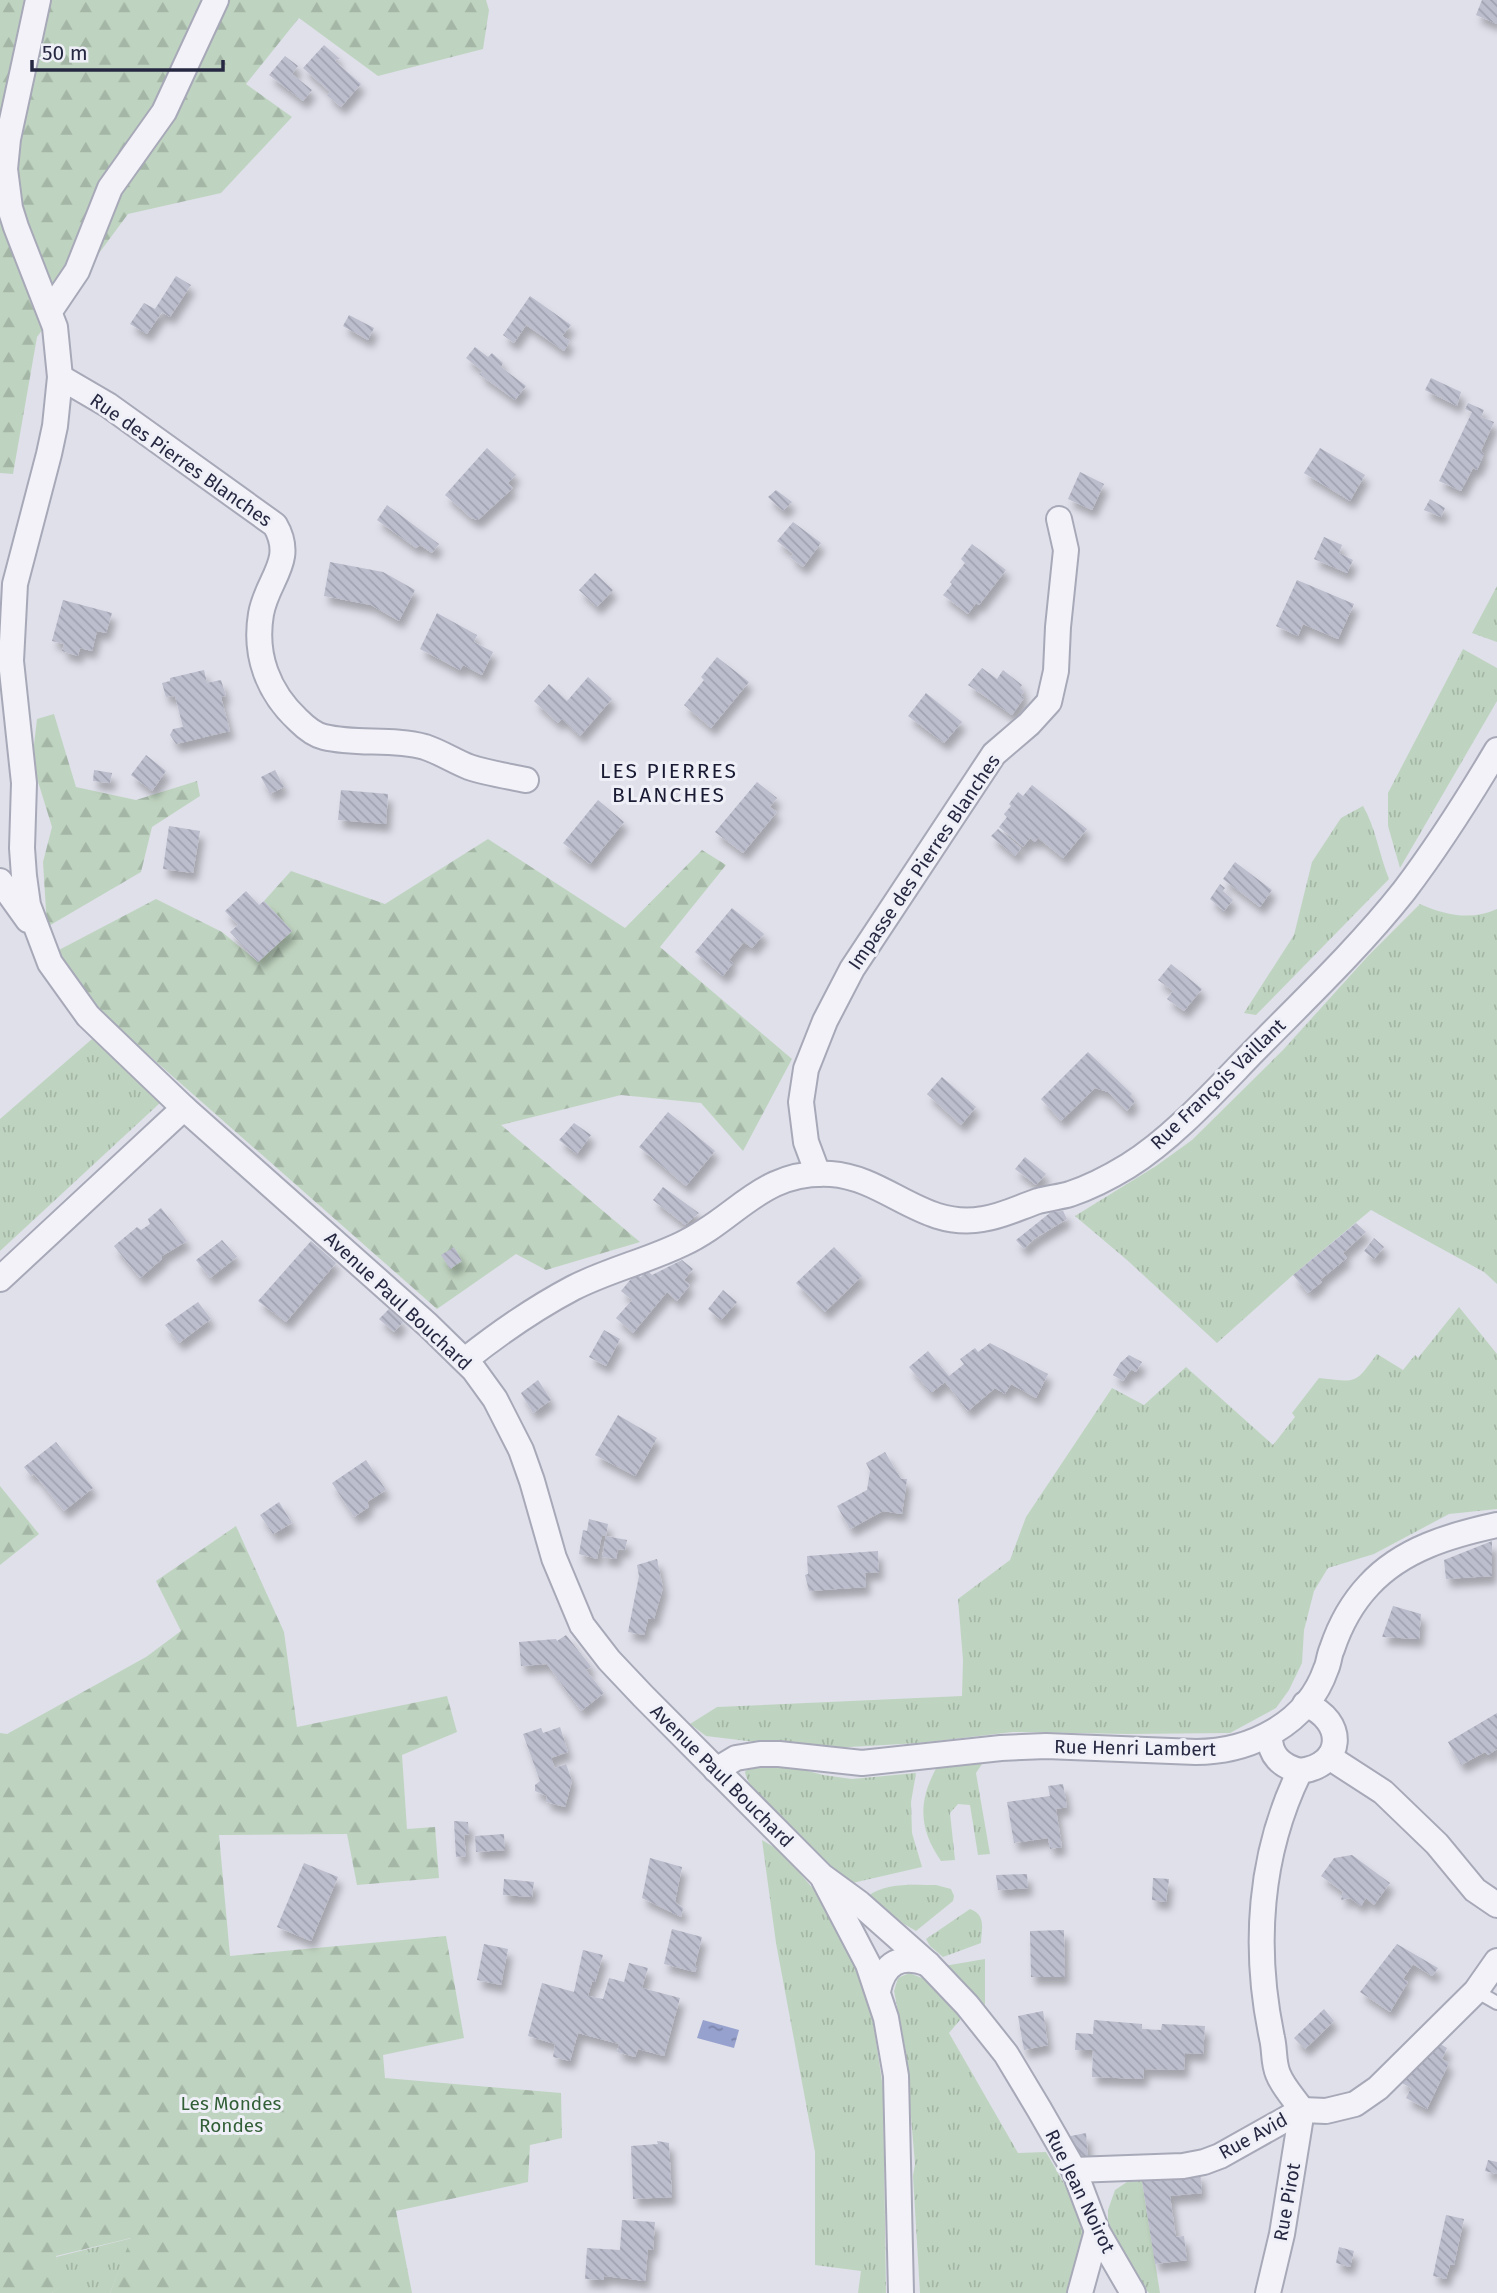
<svg xmlns="http://www.w3.org/2000/svg" width="1497" height="2293" font-family="'Fira Sans',sans-serif">
  <style>
    .grass { fill: url(#grass-tufts) }
    .forest { fill: url(#forest-firs) }
    .water { fill: url(#water-ripples) }
    .building { fill: url(#building-back-hatch); filter: url(#shadow) }
    .lines { fill: none; stroke-linecap: round; stroke-linejoin: round }
    .service-casing { stroke: #a8a9b8; stroke-width: 16 }
    .minor-casing { stroke: #a8a9b8; stroke-width: 28 }
    .service { stroke: #f2f2f8; stroke-width: 12 }
    .minor { stroke: #f2f2f8; stroke-width: 24 }
    .labels { text-anchor: middle; dominant-baseline: central; stroke-width: 6; stroke-linejoin: round; paint-order: stroke }
    .street-label { font-size: 19px; fill: #262842; stroke: #eff0f7 }
    .park-label { font-size: 19px; fill: #325f37; stroke: #eff0f7 }
    .neighbourhood-label { font-size: 21px; letter-spacing: 2px; fill: #191a33; stroke: #eff0f7 }
  </style>
  <defs>
    <pattern id="grass-tufts" width="24" height="20" patternUnits="userSpaceOnUse" patternTransform="scale(1.75)"><rect width="24" height="20" fill="#bfd4c0"/><path d="M3 7l-1-3M5 7V3M7 7l1-3M15 17l-1-3M17 17v-4M19 17l1-3" fill="none" stroke="#a4b6a6"/></pattern>
    <pattern id="forest-firs" width="22" height="20" patternUnits="userSpaceOnUse" patternTransform="scale(1.75)"><rect width="22" height="20" fill="#bfd4c0"/><path d="M5 1l3.5 6h-7zM16 11l3.5 6h-7z" fill="#a4b6a6"/></pattern>
    <pattern id="water-ripples" width="26" height="14" patternUnits="userSpaceOnUse" patternTransform="scale(1.75)"><rect width="26" height="14" fill="#96a1cd"/><path d="M2 4q2-2 4 0t4 0M15 11q2-2 4 0t4 0" fill="none" stroke="#7a83a8"/></pattern>
    <pattern id="building-back-hatch" width="6" height="6" patternUnits="userSpaceOnUse" patternTransform="scale(1.75)"><rect width="6" height="6" fill="#bcbdcd"/><path d="M-1 5l2 2M0 0l6 6M5-1l2 2" fill="none" stroke="#a1a2b1"/></pattern>
    <filter id="shadow"><feDropShadow dx="4.5" dy="8" stdDeviation="3.5" flood-color="#0004"/></filter>
  </defs>
  <rect width="100%" height="100%" fill="#dfe0ea"/>
  <!-- grass -->
  <g class="grass">
    <polygon points="1497,586 1497,642 1472,633"/>
    <polygon points="1463,649 1497,668 1497,701 1400,868 1388,826 1388,793"/>
    <path d="M1363,806C1375,826 1380,857 1389,879L1256,1015L1244,1013L1294,935L1312,862L1341,818Z"/>
    <path d="M1420,904C1445,915 1471,921 1497,909V1284L1484,1272L1371,1210L1293,1275L1217,1343L1127,1260L1075,1216L1156,1166L1192,1140L1283,1050L1368,956Z"/>
    <polygon points="92,1039 161,1102 0,1251 0,1119"/>
    <path d="M1459,1307L1497,1354V1509L1449,1514L1374,1554L1328,1568L1314,1591L1304,1630L1302,1663L1289,1690L1276,1708L1230,1733L1128,1734L1013,1732L919,1743L815,1749L706,1736L690,1724L717,1707L962,1696L963,1660L958,1599L1010,1560L1026,1517L1112,1388L1144,1405L1186,1367L1273,1445L1295,1417L1292,1413L1319,1378C1358,1382 1354,1385 1377,1354L1403,1370L1415,1355L1418,1358Z"/>
    <path d="M984,1761L976,1773L990,1854L978,1855L970,1805L958,1804L950,1813L955,1860L941,1861C918,1828 918,1800 938,1765Z"/>
    <path d="M751,1764L786,1765L823,1775L852,1779L916,1773L911,1802L912,1833L922,1867L848,1884C826,1862 749,1799 745,1772Z"/>
    <polygon points="762,1840 782,1852 815,1891 836,1923 854,1959 871,2008 883,2088 886,2293 858,2293 861,2271 815,2265 815,2152 776,1943"/>
    <path d="M936,1885L951,1889L954,1896L953,1901L916,1931L904,1924L868,1896C886,1882 914,1885 936,1885Z"/>
    <path d="M970,1909C986,1915 982,1928 981,1943L943,1957L930,1946L926,1939Z"/>
    <polygon points="985,1959 985,2005 944,1966"/>
    <polygon points="909,1973 938,1984 961,2012 960,2020 949,2033 1018,2153 1046,2152 1081,2213 1084,2235 1074,2293 920,2293 913,2176 915,2164 905,2047 894,1991 898,1978"/>
    <polygon points="1130,2180 1142,2181 1160,2293 1149,2293 1146,2290 1108,2226 1108,2210 1115,2190"/>
    <polygon points="132,2238 110,2293 52,2293 63,2284 56,2257"/>
  </g>
  <!-- forest -->
  <g class="forest">
    <polygon points="0,0 486,0 489,10 483,49 378,76 299,18 246,84 292,117 221,193 128,214 37,337 13,474 0,473"/>
    <polygon points="54,714 76,787 136,800 197,781 200,796 152,827 141,872 47,927 43,862 52,827 32,762 37,719"/>
    <polygon points="488,839 625,928 702,850 726,865 660,947 792,1059 743,1151 701,1103 621,1095 501,1125 640,1242 546,1270 516,1254 437,1309 94,1007 57,951 156,899 222,932 258,962 292,931 264,901 291,871 385,904"/>
    <polygon points="0,1486 39,1534 0,1565"/>
    <polygon points="236,1526 284,1632 297,1727 447,1696 457,1732 402,1755 407,1829 435,1827 439,1878 357,1885 347,1834 219,1835 230,1956 446,1936 464,2038 383,2055 385,2078 561,2093 562,2138 530,2145 528,2182 396,2211 412,2293 110,2293 131,2238 56,2256 64,2284 52,2293 0,2293 0,1733 7,1734 146,1657 181,1631 156,1581"/>
  </g>
  <!-- water -->
  <polygon class="water" points="703,2020 739,2030 734,2048 697,2038"/>
  <!-- building -->
  <g class="building">
    <polygon points="1482,0 1497,0 1497,24 1476,15"/>
    <polygon points="324,45 340,59 335,60 336,62 361,84 341,107 327,95 330,92 303,68"/>
    <polygon points="285,56 298,66 292,74 312,90 303,101 269,75"/>
    <polygon points="176,276 191,285 170,317 162,312 147,334 130,324 144,303 155,309"/>
    <polygon points="530,296 571,325 562,336 570,341 564,351 526,325 514,343 503,335"/>
    <polygon points="349,315 374,328 368,340 343,326"/>
    <polygon points="475,347 488,357 492,353 503,363 501,367 526,386 515,400 479,374 482,371 466,358"/>
    <polygon points="1431,378 1461,392 1457,406 1425,390"/>
    <polygon points="1468,403 1484,410 1481,417 1494,422 1481,451 1484,454 1477,470 1473,468 1461,491 1439,481 1472,412 1465,409"/>
    <polygon points="487,448 516,475 508,483 513,488 478,520 471,518 445,495"/>
    <polygon points="1320,448 1365,475 1350,501 1304,473"/>
    <polygon points="1080,472 1104,484 1092,510 1068,499"/>
    <polygon points="776,490 792,502 783,511 768,497"/>
    <polygon points="1430,499 1445,508 1441,517 1424,510"/>
    <polygon points="387,505 439,544 432,553 420,545 416,548 377,520"/>
    <polygon points="793,522 821,543 803,567 790,557 793,554 777,541"/>
    <polygon points="1324,537 1342,545 1339,553 1353,560 1347,573 1314,559"/>
    <polygon points="972,544 1006,570 979,605 976,603 968,614 943,595 952,584 950,582 965,563 961,559"/>
    <polygon points="330,562 383,572 415,590 399,621 371,605 324,596"/>
    <polygon points="595,573 613,590 597,607 579,590"/>
    <polygon points="1297,580 1354,604 1338,639 1303,624 1298,636 1276,626"/>
    <polygon points="63,600 112,613 106,633 97,631 92,651 80,648 78,656 62,651 64,644 52,641"/>
    <polygon points="437,613 477,635 474,642 493,652 482,675 463,665 460,670 420,649"/>
    <polygon points="717,657 749,682 711,728 684,705 704,680 701,677"/>
    <polygon points="982,668 997,679 1003,670 1022,685 1020,688 1024,691 1021,696 1024,698 1012,715 968,685"/>
    <polygon points="204,670 207,683 221,680 226,696 221,697 230,731 176,744 170,735 173,729 183,727 175,696 166,697 162,683 170,681 170,678"/>
    <polygon points="588,677 612,699 580,736 562,719 558,723 534,701 549,684 567,701"/>
    <polygon points="926,693 962,722 944,743 908,716"/>
    <polygon points="146,755 166,771 152,791 131,775"/>
    <polygon points="94,770 112,773 110,783 93,781"/>
    <polygon points="275,770 284,787 270,794 261,777"/>
    <polygon points="757,782 777,798 770,807 777,812 743,853 715,832"/>
    <polygon points="1032,785 1087,829 1063,858 1038,838 1035,842 1030,838 1023,847 999,827 1007,817 1004,814 1011,806 1009,804 1018,792 1023,796"/>
    <polygon points="341,790 388,794 386,824 338,820"/>
    <polygon points="598,800 624,822 590,864 563,843"/>
    <polygon points="169,826 200,831 193,873 163,869"/>
    <polygon points="998,829 1021,848 1015,856 991,836"/>
    <polygon points="1235,862 1272,890 1260,907 1223,879"/>
    <polygon points="1220,884 1225,888 1223,891 1233,900 1224,911 1210,899"/>
    <polygon points="246,891 259,905 264,901 292,931 258,962 230,932 238,925 225,911"/>
    <polygon points="732,908 764,934 752,948 744,942 729,960 733,963 723,976 695,952"/>
    <polygon points="1171,964 1202,989 1184,1011 1167,999 1173,991 1158,980"/>
    <polygon points="1088,1052 1132,1094 1130,1096 1135,1101 1127,1111 1108,1092 1095,1088 1061,1121 1041,1099"/>
    <polygon points="942,1077 976,1107 961,1125 927,1094"/>
    <polygon points="668,1112 715,1151 686,1186 639,1147"/>
    <polygon points="574,1123 591,1135 577,1154 559,1140"/>
    <polygon points="1025,1157 1046,1174 1036,1185 1015,1169"/>
    <polygon points="663,1187 692,1208 699,1213 685,1225 653,1200"/>
    <polygon points="161,1208 187,1241 162,1256 162,1259 140,1278 114,1246 137,1227 141,1230 150,1224 148,1219"/>
    <polygon points="1063,1211 1067,1219 1034,1239 1024,1249 1016,1240 1051,1212"/>
    <polygon points="1356,1223 1366,1232 1343,1253 1347,1258 1320,1280 1322,1282 1308,1293 1293,1275"/>
    <polygon points="1374,1238 1384,1247 1374,1259 1364,1251"/>
    <polygon points="222,1240 237,1257 210,1278 196,1260"/>
    <polygon points="311,1241 336,1263 286,1322 258,1301"/>
    <polygon points="454,1247 462,1261 450,1269 441,1255"/>
    <polygon points="834,1247 862,1276 825,1312 796,1283"/>
    <polygon points="682,1260 693,1269 684,1280 690,1285 677,1301 667,1292 633,1333 616,1318 632,1300 621,1291 635,1274 641,1277 647,1270 652,1275"/>
    <polygon points="723,1290 737,1302 721,1320 708,1309"/>
    <polygon points="198,1302 211,1319 179,1343 165,1325"/>
    <polygon points="389,1309 403,1322 394,1332 379,1319"/>
    <polygon points="604,1330 620,1339 606,1366 589,1357"/>
    <polygon points="990,1343 1048,1374 1036,1398 1011,1384 1005,1394 995,1388 968,1411 945,1382 931,1393 909,1367 928,1351 949,1376 964,1364 960,1359 975,1348 978,1352"/>
    <polygon points="1129,1355 1142,1362 1136,1372 1131,1369 1123,1381 1113,1375 1120,1363"/>
    <polygon points="538,1380 551,1400 533,1413 521,1393"/>
    <polygon points="618,1415 657,1438 635,1476 595,1455"/>
    <polygon points="56,1442 93,1488 64,1511 34,1474 31,1476 24,1467"/>
    <polygon points="885,1452 901,1479 907,1479 902,1514 883,1511 850,1529 837,1506 867,1490 870,1471 866,1463"/>
    <polygon points="366,1460 386,1490 367,1502 369,1507 354,1517 332,1483"/>
    <polygon points="279,1502 292,1523 273,1534 260,1515"/>
    <polygon points="589,1519 608,1524 606,1536 627,1540 625,1550 618,1549 616,1559 602,1557 606,1536 602,1535 597,1559 579,1554 583,1530 587,1531"/>
    <polygon points="1492,1541 1492,1576 1446,1579 1444,1560"/>
    <polygon points="878,1551 879,1572 865,1573 866,1587 809,1591 805,1575 808,1574 807,1556"/>
    <polygon points="657,1559 663,1588 654,1619 648,1619 644,1635 628,1632 639,1576 637,1565"/>
    <polygon points="1393,1606 1421,1614 1419,1639 1382,1637"/>
    <polygon points="566,1635 589,1664 591,1667 586,1670 604,1693 581,1711 547,1664 521,1666 519,1642 556,1639 557,1641"/>
    <polygon points="1497,1713 1497,1749 1488,1755 1485,1752 1461,1765 1448,1742"/>
    <polygon points="560,1727 568,1752 551,1758 555,1768 566,1764 572,1781 565,1807 546,1802 547,1796 535,1791 535,1785 540,1781 523,1734 541,1728 543,1733"/>
    <polygon points="1063,1784 1067,1807 1056,1809 1062,1847 1050,1849 1048,1838 1014,1843 1007,1802 1050,1796 1048,1786"/>
    <polygon points="454,1821 468,1822 469,1834 464,1835 466,1856 456,1857"/>
    <polygon points="504,1834 505,1850 476,1852 475,1836"/>
    <polygon points="1352,1855 1390,1883 1374,1905 1366,1898 1361,1906 1350,1898 1341,1900 1343,1892 1321,1876 1334,1858"/>
    <polygon points="650,1858 682,1867 675,1902 683,1908 681,1917 642,1898"/>
    <polygon points="304,1863 338,1877 311,1941 277,1927"/>
    <polygon points="1027,1874 1028,1888 998,1890 996,1875"/>
    <polygon points="1153,1878 1169,1879 1166,1902 1152,1900"/>
    <polygon points="504,1879 534,1882 532,1897 503,1895"/>
    <polygon points="672,1929 702,1937 695,1966 697,1967 695,1972 664,1964"/>
    <polygon points="1064,1930 1065,1977 1031,1977 1030,1931"/>
    <polygon points="484,1944 508,1949 501,1985 477,1980"/>
    <polygon points="1397,1944 1438,1968 1432,1976 1413,1964 1403,1979 1408,1982 1390,2012 1360,1992"/>
    <polygon points="583,1950 603,1955 595,1982 592,1982 588,1996 603,1999 609,1978 624,1982 629,1963 648,1968 642,1988 680,1998 664,2056 638,2049 635,2057 617,2052 619,2044 578,2033 570,2061 553,2057 555,2044 528,2036 542,1983 574,1992"/>
    <polygon points="1324,2009 1334,2021 1305,2049 1294,2038"/>
    <polygon points="1043,2011 1048,2045 1024,2050 1018,2016"/>
    <polygon points="1094,2020 1142,2024 1142,2029 1161,2030 1162,2024 1205,2026 1203,2054 1185,2053 1184,2070 1144,2069 1143,2079 1092,2077 1093,2050 1075,2050 1076,2033 1093,2034"/>
    <polygon points="1437,2042 1447,2048 1442,2059 1449,2063 1427,2109 1406,2098 1411,2088 1400,2082"/>
    <polygon points="1086,2133 1088,2156 1076,2157 1066,2137"/>
    <polygon points="657,2141 669,2143 672,2197 633,2199 631,2146 658,2144"/>
    <polygon points="1488,2160 1497,2162 1497,2174 1485,2171"/>
    <polygon points="1200,2173 1202,2193 1170,2196 1176,2237 1184,2236 1187,2260 1155,2264 1142,2181"/>
    <polygon points="1446,2215 1464,2219 1454,2265 1450,2265 1446,2279 1433,2276"/>
    <polygon points="622,2220 655,2222 653,2250 648,2249 645,2281 604,2276 604,2280 585,2279 587,2248 620,2250"/>
    <polygon points="1339,2247 1354,2251 1350,2267 1336,2263"/>
  </g>
  <g class="lines">
    <!-- service casing -->
    <g class="service-casing">
      <polyline id="service" points="1476,1991 1497,2003"/>
    </g>
    <!-- minor casing -->
    <g class="minor-casing">
      <g id="minor">
        <polyline points="38,0 8,139 5,169 10,208 16,227 55,327 60,377 55,426 49,454 15,584 11,661 24,783 22,848 24,876 28,905 50,963 88,1016 184,1108 428,1325 474,1370 495,1399 521,1450 532,1481 554,1558 582,1625 609,1660 643,1696 822,1876 859,1903 928,1964 967,2005 1006,2054 1039,2109 1074,2170 1097,2231 1133,2293"/>
        <polyline points="50,311 77,271 110,188 164,112 216,0"/>
        <path d="M60,377L108,405L275,525C296,561 267,579 261,614C254,655 268,692 298,720C305,727 315,735 324,737C357,745 392,738 425,747C440,752 454,761 469,767C487,773 507,776 526,780"/>
        <polyline points="0,881 28,920"/>
        <polyline points="818,1174 806,1142 801,1102 806,1069 825,1021 852,969 994,754 1029,724 1049,702 1056,671 1058,627 1066,550 1059,519"/>
        <polyline points="0,1279 184,1108"/>
        <path d="M465,1360C499,1333 535,1308 573,1288C608,1270 647,1261 682,1244C738,1218 761,1170 831,1174C887,1178 923,1230 983,1219C1003,1216 1020,1207 1038,1201C1049,1198 1060,1197 1070,1194C1091,1187 1110,1177 1128,1166C1173,1138 1216,1090 1253,1052C1304,1000 1358,949 1404,891C1438,846 1468,799 1497,750"/>
        <path d="M1270,1735C1269,1755 1281,1766 1300,1771"/>
        <polyline points="1329,1757 1383,1792 1437,1844 1475,1890 1497,1905"/>
        <path d="M716,1770L736,1758L760,1754H779L862,1763L1001,1748L1046,1746L1196,1752C1250,1752 1307,1724 1326,1669C1329,1663 1329,1655 1332,1649C1340,1625 1352,1603 1369,1585C1402,1549 1451,1535 1497,1525"/>
        <polyline points="824,1880 868,1964 886,2018 896,2076 901,2293"/>
        <path d="M878,1991C884,1962 901,1954 928,1964"/>
        <path d="M1302,2110C1294,2098 1283,2087 1278,2074C1273,2062 1275,2050 1272,2038C1253,1948 1259,1854 1300,1771C1344,1766 1347,1721 1305,1704"/>
        <polyline points="1074,2170 1183,2166 1204,2162 1220,2156 1302,2110 1326,2111 1355,2104 1378,2088 1476,1991 1497,1961"/>
        <polyline points="1080,2293 1097,2231"/>
        <polyline points="1268,2293 1282,2234 1302,2110"/>
      </g>
    </g>
    <!-- service -->
    <use href="#service" class="service"/>
    <!-- minor -->
    <use href="#minor" class="minor"/>
  </g>
  <g class="labels">
    <!-- street labels -->
    <g class="street-label">
      <text transform="translate(181 460) rotate(35)">Rue des Pierres Blanches</text>
      <text transform="translate(924 862) rotate(-56)">Impasse des Pierres Blanches</text>
      <text transform="translate(1218 1084) rotate(-44)">Rue François Vaillant</text>
      <text transform="translate(398 1301) rotate(43)">Avenue Paul Bouchard</text>
      <text transform="translate(1135 1748) rotate(1)">Rue Henri Lambert</text>
      <text transform="translate(722 1776) rotate(45)">Avenue Paul Bouchard</text>
      <text transform="translate(1253 2136) rotate(-29)">Rue Avid</text>
      <text transform="translate(1080 2191) rotate(64)">Rue Jean Noirot</text>
      <text transform="translate(1287 2202) rotate(-80)">Rue Pirot</text>
    </g>
    <!-- park labels -->
    <g class="park-label">
      <text x="231" y="2103">Les Mondes<tspan x="231" dy="22">Rondes</tspan></text>
    </g>
    <!-- neighbourhood labels -->
    <g class="neighbourhood-label">
      <text x="669" y="771">LES PIERRES<tspan x="669" dy="24">BLANCHES</tspan></text>
    </g>
  </g>
  <!-- scale -->
  <path d="M32 60v10h191v-10" fill="none" stroke="#262842" stroke-width="3.5"/>
  <text x="42" y="60" font-size="21" fill="#262842" stroke="#eff0f7" stroke-width="5" paint-order="stroke">50 m</text>
</svg>
